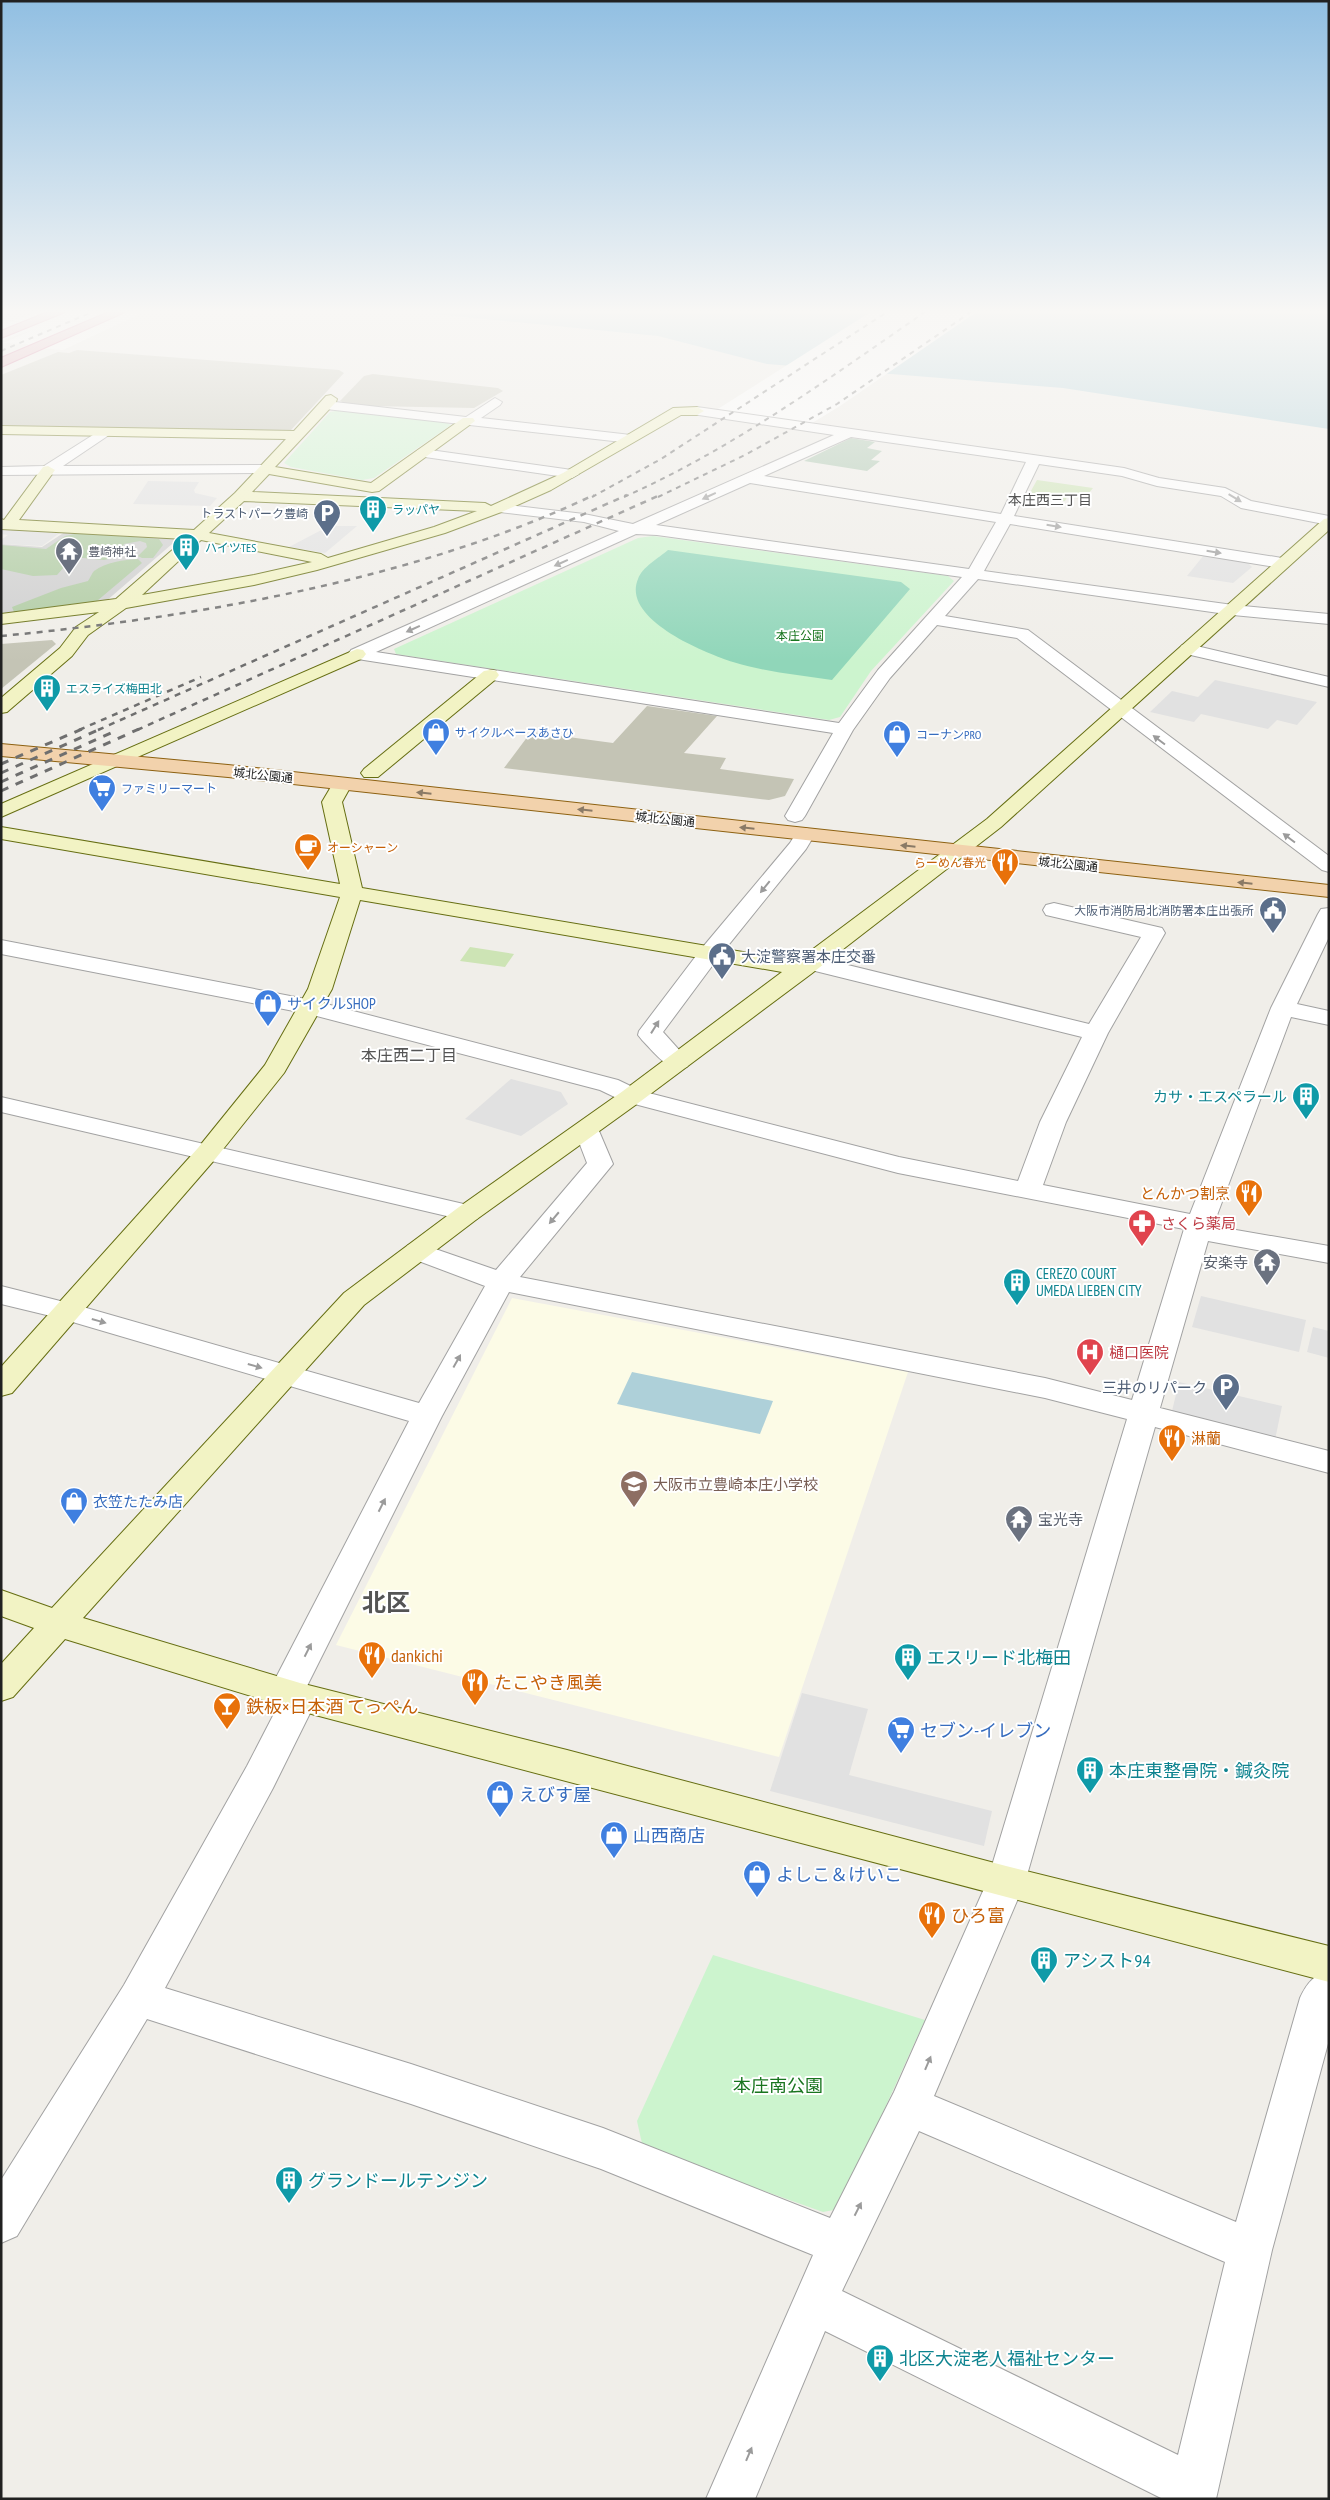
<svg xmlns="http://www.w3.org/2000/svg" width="1330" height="2500" font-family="'PT Sans Narrow','Noto Sans JP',sans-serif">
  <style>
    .education { fill: #fcfbe6 }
    .religious { fill: #cfcfcf }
    .construction { fill: #c4c4b5 }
    .grass { fill: #cde4b5 }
    .forest { fill: #afcba2 }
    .cemetery { fill: #acc7b0 }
    .park { fill: #ccf4ce }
    .pitch { fill: #90d6b9 }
    .parking { fill: #e1e1e1 }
    .water { fill: #aed0d9 }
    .pier { fill: #fff }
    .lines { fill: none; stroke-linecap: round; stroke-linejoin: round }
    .street-casing { stroke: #a2a2a2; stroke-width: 2 }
    .secondary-casing { stroke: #666e12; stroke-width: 2 }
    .primary-casing { stroke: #8d6111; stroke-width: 2 }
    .highway-casing { stroke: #c83c6f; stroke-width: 2 }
    .street { fill: #fff; fill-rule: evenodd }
    .secondary { fill: #f2f3c4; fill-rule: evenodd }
    .primary { fill: #f2d2ac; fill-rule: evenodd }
    .highway { fill: #de9aa8; fill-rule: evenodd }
    .rail-far2 { stroke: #6f6f6f; stroke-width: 2; stroke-dasharray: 5 5; stroke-linecap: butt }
    .rail-far1 { stroke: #6f6f6f; stroke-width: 2.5; stroke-dasharray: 6 6; stroke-linecap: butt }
    .rail { stroke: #6f6f6f; stroke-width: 3; stroke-dasharray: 8 8; stroke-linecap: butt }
    .oneway { fill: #9b9b9b }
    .oneway2 { fill: #8a7a66 }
    .labels { text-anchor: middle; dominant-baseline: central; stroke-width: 4; stroke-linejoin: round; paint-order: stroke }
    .far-culture-label { font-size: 12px; fill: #0d838f; stroke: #fff; text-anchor: start }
    .far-service-label { font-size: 12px; fill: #4e5e75; stroke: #fff; text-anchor: end }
    .far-worship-label { font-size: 12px; fill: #5b616d; stroke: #fff; text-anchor: start }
    .far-park-label { font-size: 12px; fill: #19751f; stroke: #fff }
    .far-shop-label { font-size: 12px; fill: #366cbe; stroke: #fff; text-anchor: start }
    .far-street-label { font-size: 12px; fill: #212121; stroke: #fff }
    .far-food-label { font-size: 12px; fill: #c56008; stroke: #fff; text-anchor: start }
    .far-neighbourhood-label { font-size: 14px; fill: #545454; stroke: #fff }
    .service-label { font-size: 15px; fill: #4e5e75; stroke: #fff; text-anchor: start }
    .shop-label { font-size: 15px; fill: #366cbe; stroke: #fff; text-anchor: start }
    .culture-label { font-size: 15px; fill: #0d838f; stroke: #fff; text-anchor: end }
    .food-label { font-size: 15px; fill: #c56008; stroke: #fff; text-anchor: end }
    .health-label { font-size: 15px; fill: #be3a42; stroke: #fff; text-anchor: start }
    .worship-label { font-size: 15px; fill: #5b616d; stroke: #fff; text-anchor: end }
    .education-label { font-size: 15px; fill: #785e54; stroke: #fff; text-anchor: start }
    .neighbourhood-label { font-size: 16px; fill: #545454; stroke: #fff }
    .near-food-label { font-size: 18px; fill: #c56008; stroke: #fff; text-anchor: start }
    .near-culture-label { font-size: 18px; fill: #0d838f; stroke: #fff; text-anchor: start }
    .near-shop-label { font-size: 18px; fill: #366cbe; stroke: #fff; text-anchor: start }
    .near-park-label { font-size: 18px; fill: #19751f; stroke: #fff }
    .near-district-label { font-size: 24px; font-weight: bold; fill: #545454; stroke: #fff }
  </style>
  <rect width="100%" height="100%" fill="#f0eee9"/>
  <!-- education -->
  <polygon class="education" points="512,1298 908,1372 779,1757 336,1645"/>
  <!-- religious -->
  <polygon class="religious" points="65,532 179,538 105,602 1,616 1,544 42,547"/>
  <!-- construction -->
  <g class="construction">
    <polygon points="77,350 339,370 344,373 291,430 283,432 1,426 1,375 58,352 69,353"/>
    <polygon points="373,374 498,388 503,391 474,408 369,406 345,403 340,401 364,376"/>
    <polygon points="52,640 56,644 1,689 1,644"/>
    <polygon points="647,706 717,716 684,753 726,758 720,769 794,779 785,796 769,800 504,768 531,732 613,743"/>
  </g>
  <!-- grass -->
  <g class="grass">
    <polygon points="1037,480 1093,488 1084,499 1067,497 1065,501 1027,498"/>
    <polygon points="470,947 514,954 505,967 460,961"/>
  </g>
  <!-- forest -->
  <g class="forest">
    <polygon points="79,533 159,539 163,545 153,558 142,558 138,556 147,547 146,543 140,541 124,544 113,558 104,560 73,557 57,575 33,576 1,569 1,545 46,549 65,536"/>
    <path d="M138,559L142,563L97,601L38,611L14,612L12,607L61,588L88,581C90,578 92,573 94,571C106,562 124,560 138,559Z"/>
  </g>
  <!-- cemetery -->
  <polygon class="cemetery" points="851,438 875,442 867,448 882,451 871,460 880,461 867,471 804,461"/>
  <!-- park -->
  <g class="park">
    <polygon points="340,410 445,422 451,425 374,478 362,480 291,467 284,463 330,412"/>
    <polygon points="653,536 948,576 954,581 871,671 840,717 829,720 396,654 394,649 638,538"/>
    <polygon points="713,1955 925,2020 839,2209 823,2212 643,2148 637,2121"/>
  </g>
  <!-- pitch -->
  <path class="pitch" d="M668,550L901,582L910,589L832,680C799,675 765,672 733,662C705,653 621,619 638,579C642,567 659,558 668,550Z"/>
  <!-- parking -->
  <g class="parking">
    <polygon points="148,481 199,482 194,490 195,493 217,498 210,506 133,504"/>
    <polygon points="329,526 357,526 325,553 289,547"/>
    <polygon points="1,529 61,532 42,546 1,544 1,540 8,535 1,534"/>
    <polygon points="1204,555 1247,562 1252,567 1233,583 1187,576"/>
    <polygon points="1215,680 1317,702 1297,725 1277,720 1268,729 1201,714 1194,722 1150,712 1172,691 1198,697"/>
    <polygon points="511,1079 561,1092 568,1104 521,1136 465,1119"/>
    <polygon points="1201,1296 1306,1320 1299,1352 1192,1327"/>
    <polygon points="1313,1327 1329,1331 1329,1358 1307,1352"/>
    <polygon points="1179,1382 1282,1406 1275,1440 1171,1415"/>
    <polygon points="802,1693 868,1709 849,1775 992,1811 984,1846 770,1791"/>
  </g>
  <!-- water -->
  <g class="water">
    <polygon points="424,313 1329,313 1329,429 1063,388 767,364 658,336"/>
    <polygon points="632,1372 773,1401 760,1434 617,1404"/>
  </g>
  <!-- pier -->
  <g class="pier">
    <polygon points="36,313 142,313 63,350 24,347 29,344 3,343 35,329 1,341 1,325"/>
    <polygon points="869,313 975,313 840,406 804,428 710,414"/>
  </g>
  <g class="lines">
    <!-- street casing -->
    <g class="street-casing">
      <g id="street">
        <polygon points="495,398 502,402 500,405 481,418 631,435 638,439 631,443 326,409 319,405 326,401 466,417"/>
        <path d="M697,407L1124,468L1159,478L1225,488L1251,501L1329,516V525L1241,508L1221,496L1157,486L1122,476L1039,464L1014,516L1282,558L1290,563L1282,568L1010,524L984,571L1233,605L1329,614V624L1233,615L978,579L945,616L1028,630L1329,856V872L1322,870L1017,638L937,625L890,678L853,730L805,816L802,820L795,822L788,820L785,816L833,733L351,658L348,654L351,650L619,531L584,522L499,512L492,508L494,505L499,504L584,514L633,524L834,435L692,414L690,411ZM851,437L1026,462L1001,514L764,476ZM750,483L996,522L969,569L656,525ZM636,534L657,535L962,577L878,670L839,723L376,652Z"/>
        <polygon points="104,428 111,432 109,435 63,466 265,465 272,469 265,473 1,475 1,467 44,466"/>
        <polygon points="423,449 572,470 579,474 572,478 418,456 416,453 418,450"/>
        <polygon points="1188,644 1329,677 1329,687 1182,653 1179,649 1182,645"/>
        <path d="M805,828L812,830L815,834L806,849L718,958L663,1032L690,1062L687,1067C667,1072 655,1053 642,1040L638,1035L639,1031L702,948L790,843L798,830Z"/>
        <path d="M1054,903L1162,928L1165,933L1108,1033L1066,1122L1043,1185L1190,1214L1271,1008L1318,914L1321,909L1329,908V937L1297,1004L1329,1011V1025L1291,1017L1213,1226L1329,1246V1263L1208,1241L1160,1408L1329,1451V1473L1155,1427L1025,1882L934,2096L1236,2222L1300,1998C1307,1983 1313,1976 1329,1970V2040L1272,2250L1216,2499H1163L825,2331L755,2499H706L813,2255L601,2169L411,2104L147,2019L17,2236L1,2243V2180L124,1985L247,1766L279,1704L274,1703L268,1693L409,1421L59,1318L1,1304V1286L76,1305L419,1403L485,1286L408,1257L404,1251L408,1245L418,1243L496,1270L587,1163L574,1129L578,1124L587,1121L596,1124L613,1164L520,1277L1045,1378L1132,1400L1184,1229L898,1173L623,1101L600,1090L309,1014L1,954V940L311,1000L618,1080L641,1091L899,1157L1018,1181L1040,1122L1082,1037L803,968L800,963L803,958L811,956L1089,1024L1141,937L1046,915L1043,910L1046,905ZM509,1292L1045,1398L1127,1419L987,1882L894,2092L830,2218L603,2128L411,2064L165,1988L273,1788L318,1697L312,1687L307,1686L442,1416ZM919,2131L1225,2262L1178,2455L842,2291Z"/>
        <polygon points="1,1097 468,1205 477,1207 481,1213 477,1219 468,1221 1,1112"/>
      </g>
    </g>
    <!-- secondary casing -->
    <g class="secondary-casing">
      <g id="secondary">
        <path d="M331,395L337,399L336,402L275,467L371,483L463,418H473L475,421L379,491L372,492L269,474L252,492L485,503L491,506L563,473L673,408L697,407L704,411L697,415H681L551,490L504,511L445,533L317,570L254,585L126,608L88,635L72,656L7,712L1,713V698L60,648L76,627L99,612L1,624V614L116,599L185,539L1,529V519L4,520L43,467L48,466L55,470L19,520L194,530L235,493L286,439L1,434V426L294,431L326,396ZM244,501L477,511L434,527L328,558L321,554L209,533ZM201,540L312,562L254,575L142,595Z"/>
        <polygon points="1329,518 1329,530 1001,827 811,974 641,1101 477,1219 364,1305 83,1618 300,1683 567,1750 1006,1866 1329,1946 1329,1982 300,1711 65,1639 13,1697 1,1701 1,1664 34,1628 1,1616 1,1590 52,1608 344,1293 459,1207 623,1091 782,972 360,900 332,989 284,1073 216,1158 12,1393 1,1396 1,1367 198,1148 265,1065 308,989 340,897 1,839 1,827 340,884 322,802 335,780 349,780 352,784 342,802 362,888 797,961 987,819 1324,519"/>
        <polygon points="357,649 363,650 366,654 363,658 1,817 1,804"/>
        <polygon points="490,670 496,671 499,675 496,679 378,777 364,777 361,773 364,769 484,671"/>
      </g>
    </g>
    <!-- primary casing -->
    <g class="primary-casing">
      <polygon id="primary" points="1,744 228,765 1329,885 1329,897 228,777 1,756"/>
    </g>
    <!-- highway casing -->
    <g class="highway-casing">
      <g id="highway">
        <polygon points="48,312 65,312 1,338 1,331"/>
        <polygon points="109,312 125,312 1,367 1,358"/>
      </g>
    </g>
    <!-- street -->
    <use href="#street" class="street"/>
    <!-- secondary -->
    <use href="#secondary" class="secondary"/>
    <!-- primary -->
    <use href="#primary" class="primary"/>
    <!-- highway -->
    <use href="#highway" class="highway"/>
    <!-- rail-far2 -->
    <g class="rail-far2">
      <polyline points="1,351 92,312"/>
      <polyline points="592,497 661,459 887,312"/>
      <path d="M624,497C732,449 828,379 925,312"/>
      <polyline points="658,497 745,455 837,404 971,312"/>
    </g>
    <!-- rail-far1 -->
    <g class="rail-far1">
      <path d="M1,636C198,617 414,580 594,495"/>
      <polyline points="79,730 201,677"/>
      <polyline points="98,730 627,495"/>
      <polyline points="137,730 660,495"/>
    </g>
    <!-- rail -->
    <g class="rail">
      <polyline points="1,764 82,729"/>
      <polyline points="1,773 100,729"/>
      <polyline points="1,782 111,733"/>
      <polyline points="1,791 139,729"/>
    </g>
  </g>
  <!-- one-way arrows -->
  <defs><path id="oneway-solid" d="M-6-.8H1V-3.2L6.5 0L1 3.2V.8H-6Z" transform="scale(1.25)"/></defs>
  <g class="oneway">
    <use href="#oneway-solid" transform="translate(709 496) rotate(155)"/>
    <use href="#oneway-solid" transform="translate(1235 498) rotate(31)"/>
    <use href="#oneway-solid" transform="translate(1054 526) rotate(9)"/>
    <use href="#oneway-solid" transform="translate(1214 552) rotate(9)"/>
    <use href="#oneway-solid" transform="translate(561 563) rotate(156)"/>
    <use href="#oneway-solid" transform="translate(413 629) rotate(156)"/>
    <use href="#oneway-solid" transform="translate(1159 740) rotate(-143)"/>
    <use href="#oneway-solid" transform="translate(1289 838) rotate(-143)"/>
    <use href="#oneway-solid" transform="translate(765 887) rotate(129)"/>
    <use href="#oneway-solid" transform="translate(655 1027) rotate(-58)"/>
    <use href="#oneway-solid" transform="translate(554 1218) rotate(130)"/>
    <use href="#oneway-solid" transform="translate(99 1321) rotate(16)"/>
    <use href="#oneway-solid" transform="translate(457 1361) rotate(-61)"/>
    <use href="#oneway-solid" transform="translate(255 1366) rotate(16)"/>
    <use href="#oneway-solid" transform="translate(382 1505) rotate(-63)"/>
    <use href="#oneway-solid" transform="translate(308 1650) rotate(-63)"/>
    <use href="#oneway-solid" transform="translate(928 2063) rotate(-67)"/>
    <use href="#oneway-solid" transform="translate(858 2209) rotate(-63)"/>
    <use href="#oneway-solid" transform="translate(749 2454) rotate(-67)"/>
  </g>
  <g class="oneway2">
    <use href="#oneway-solid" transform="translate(424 793) rotate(-174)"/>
    <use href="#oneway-solid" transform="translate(585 810) rotate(-174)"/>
    <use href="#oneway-solid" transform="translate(747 828) rotate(-174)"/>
    <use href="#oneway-solid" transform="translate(908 846) rotate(-174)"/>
    <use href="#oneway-solid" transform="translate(1245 883) rotate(-174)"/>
  </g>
  <!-- sky -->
  <linearGradient id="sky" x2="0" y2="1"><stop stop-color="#91bfe2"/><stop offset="0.47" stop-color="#f8f7f5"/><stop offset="1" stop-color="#f8f7f5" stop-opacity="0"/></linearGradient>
  <rect width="1330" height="662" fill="url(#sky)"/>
  <!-- icons -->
  <defs>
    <g id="building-pin" transform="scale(1.4375)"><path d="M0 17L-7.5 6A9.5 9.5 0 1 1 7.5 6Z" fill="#0f9aa8" stroke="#fff"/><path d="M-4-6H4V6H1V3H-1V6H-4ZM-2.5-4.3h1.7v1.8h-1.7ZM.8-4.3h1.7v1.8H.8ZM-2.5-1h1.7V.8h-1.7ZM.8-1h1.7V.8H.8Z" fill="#fff"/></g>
    <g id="parking-pin" transform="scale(1.4375)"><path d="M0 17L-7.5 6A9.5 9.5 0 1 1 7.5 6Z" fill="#5c6f8a" stroke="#fff"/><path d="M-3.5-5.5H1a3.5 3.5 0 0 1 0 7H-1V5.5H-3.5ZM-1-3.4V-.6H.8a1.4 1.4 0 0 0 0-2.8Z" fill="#fff"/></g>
    <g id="temple-pin" transform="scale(1.4375)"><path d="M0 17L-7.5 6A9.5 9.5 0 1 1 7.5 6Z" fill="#6b7280" stroke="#fff"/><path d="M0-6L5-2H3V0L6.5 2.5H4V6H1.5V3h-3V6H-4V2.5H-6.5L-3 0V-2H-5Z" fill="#fff"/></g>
    <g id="shop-pin" transform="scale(1.4375)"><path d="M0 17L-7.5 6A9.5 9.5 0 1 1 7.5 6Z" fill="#3f7fe0" stroke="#fff"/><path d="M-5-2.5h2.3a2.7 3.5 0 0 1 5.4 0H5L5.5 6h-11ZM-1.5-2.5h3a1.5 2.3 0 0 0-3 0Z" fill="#fff"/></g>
    <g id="supermarket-pin" transform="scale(1.4375)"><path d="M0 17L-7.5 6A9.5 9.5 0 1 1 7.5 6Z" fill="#3f7fe0" stroke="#fff"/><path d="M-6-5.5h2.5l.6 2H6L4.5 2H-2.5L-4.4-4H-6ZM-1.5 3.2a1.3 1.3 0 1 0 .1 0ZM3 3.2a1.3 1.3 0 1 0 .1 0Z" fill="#fff"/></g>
    <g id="cafe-pin" transform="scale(1.4375)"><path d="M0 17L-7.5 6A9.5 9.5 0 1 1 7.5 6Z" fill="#e8710a" stroke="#fff"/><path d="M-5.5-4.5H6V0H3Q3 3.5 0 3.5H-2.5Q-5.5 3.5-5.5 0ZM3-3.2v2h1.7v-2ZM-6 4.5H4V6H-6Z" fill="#fff"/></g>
    <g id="restaurant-pin" transform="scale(1.4375)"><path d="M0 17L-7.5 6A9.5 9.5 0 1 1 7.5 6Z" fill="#e8710a" stroke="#fff"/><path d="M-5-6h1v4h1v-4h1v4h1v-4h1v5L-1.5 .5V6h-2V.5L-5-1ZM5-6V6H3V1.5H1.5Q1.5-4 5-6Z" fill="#fff"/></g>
    <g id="civic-pin" transform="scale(1.4375)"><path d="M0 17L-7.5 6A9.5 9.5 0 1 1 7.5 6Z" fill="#5c6f8a" stroke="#fff"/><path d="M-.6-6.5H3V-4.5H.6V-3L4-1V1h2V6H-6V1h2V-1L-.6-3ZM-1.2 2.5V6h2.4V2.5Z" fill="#fff"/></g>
    <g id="pharmacy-pin" transform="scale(1.4375)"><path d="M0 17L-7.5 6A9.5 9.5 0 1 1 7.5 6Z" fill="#e0444e" stroke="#fff"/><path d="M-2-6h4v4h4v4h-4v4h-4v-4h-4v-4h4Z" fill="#fff"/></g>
    <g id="hospital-pin" transform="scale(1.4375)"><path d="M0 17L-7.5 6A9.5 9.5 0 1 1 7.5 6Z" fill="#e0444e" stroke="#fff"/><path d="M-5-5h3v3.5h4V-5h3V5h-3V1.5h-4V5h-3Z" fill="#fff"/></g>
    <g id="school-pin" transform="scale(1.4375)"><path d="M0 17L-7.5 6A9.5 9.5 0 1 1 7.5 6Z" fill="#8d6e63" stroke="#fff"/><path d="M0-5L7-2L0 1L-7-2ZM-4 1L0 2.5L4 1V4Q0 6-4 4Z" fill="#fff"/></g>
    <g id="bar-pin" transform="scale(1.4375)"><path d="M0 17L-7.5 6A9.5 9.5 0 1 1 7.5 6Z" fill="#e8710a" stroke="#fff"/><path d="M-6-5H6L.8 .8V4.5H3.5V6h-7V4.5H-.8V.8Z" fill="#fff"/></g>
  </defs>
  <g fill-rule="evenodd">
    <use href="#building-pin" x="373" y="509"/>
    <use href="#parking-pin" x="327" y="513"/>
    <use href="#building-pin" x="186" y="547"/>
    <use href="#temple-pin" x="69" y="551"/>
    <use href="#building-pin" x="47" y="688"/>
    <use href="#shop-pin" x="436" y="732"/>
    <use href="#shop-pin" x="897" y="734"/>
    <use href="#supermarket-pin" x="102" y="788"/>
    <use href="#cafe-pin" x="308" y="847"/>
    <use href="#restaurant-pin" x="1005" y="862"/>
    <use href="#civic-pin" x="1273" y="910"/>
    <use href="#civic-pin" x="722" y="956"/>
    <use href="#shop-pin" x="268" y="1003"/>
    <use href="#building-pin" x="1306" y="1096"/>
    <use href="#restaurant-pin" x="1249" y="1193"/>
    <use href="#pharmacy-pin" x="1142" y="1223"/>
    <use href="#temple-pin" x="1267" y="1262"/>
    <use href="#building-pin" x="1017" y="1282"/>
    <use href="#hospital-pin" x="1090" y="1352"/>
    <use href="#parking-pin" x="1226" y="1387"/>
    <use href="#restaurant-pin" x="1172" y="1438"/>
    <use href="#school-pin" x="634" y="1484"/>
    <use href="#shop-pin" x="74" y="1501"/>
    <use href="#temple-pin" x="1019" y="1519"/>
    <use href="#restaurant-pin" x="372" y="1655"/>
    <use href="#building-pin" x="908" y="1657"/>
    <use href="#restaurant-pin" x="475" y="1682"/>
    <use href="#bar-pin" x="227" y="1706"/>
    <use href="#supermarket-pin" x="901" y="1730"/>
    <use href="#building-pin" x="1090" y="1770"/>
    <use href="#shop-pin" x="500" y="1794"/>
    <use href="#shop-pin" x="614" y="1835"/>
    <use href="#shop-pin" x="757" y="1874"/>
    <use href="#restaurant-pin" x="932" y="1915"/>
    <use href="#building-pin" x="1044" y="1960"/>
    <use href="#building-pin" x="289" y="2180"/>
    <use href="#building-pin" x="880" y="2358"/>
  </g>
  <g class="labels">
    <!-- far-culture labels -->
    <g class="far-culture-label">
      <text x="392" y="509">ラッパヤ</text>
      <text x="205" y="547">ハイツTES</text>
      <text x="66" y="688">エスライズ梅田北</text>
    </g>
    <!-- far-service labels -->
    <g class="far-service-label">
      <text x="308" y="513">トラストパーク豊崎</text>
      <text x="1254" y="910">大阪市消防局北消防署本庄出張所</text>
    </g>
    <!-- far-worship labels -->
    <g class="far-worship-label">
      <text x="88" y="551">豊崎神社</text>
    </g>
    <!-- far-park labels -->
    <g class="far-park-label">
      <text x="800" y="635">本庄公園</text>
    </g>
    <!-- far-shop labels -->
    <g class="far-shop-label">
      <text x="455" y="732">サイクルベースあさひ</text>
      <text x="916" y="734">コーナンPRO</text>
      <text x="121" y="788">ファミリーマート</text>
    </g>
    <!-- far-street labels -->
    <g class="far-street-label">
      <text transform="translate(263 775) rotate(6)">城北公園通</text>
      <text transform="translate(665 819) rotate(6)">城北公園通</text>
      <text transform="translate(1068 864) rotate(6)">城北公園通</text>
    </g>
    <!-- far-food labels -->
    <g class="far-food-label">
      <text x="327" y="847">オーシャーン</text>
      <text x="986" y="862" text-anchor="end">らーめん春光</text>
    </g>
    <!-- far-neighbourhood labels -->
    <g class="far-neighbourhood-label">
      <text x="1050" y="500">本庄西三丁目</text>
    </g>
    <!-- service labels -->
    <g class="service-label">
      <text x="741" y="956">大淀警察署本庄交番</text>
      <text x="1207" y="1387" text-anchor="end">三井のリパーク</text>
    </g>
    <!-- shop labels -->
    <g class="shop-label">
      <text x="287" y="1003">サイクルSHOP</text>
      <text x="93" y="1501">衣笠たたみ店</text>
    </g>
    <!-- culture labels -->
    <g class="culture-label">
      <text x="1287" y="1096">カサ・エスペラール</text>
      <text x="1036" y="1273" text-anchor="start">CEREZO COURT<tspan x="1036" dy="17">UMEDA LIEBEN CITY</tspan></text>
    </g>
    <!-- food labels -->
    <g class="food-label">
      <text x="1230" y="1193">とんかつ割烹</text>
      <text x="1191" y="1438" text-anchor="start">淋蘭</text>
    </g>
    <!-- health labels -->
    <g class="health-label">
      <text x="1161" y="1223">さくら薬局</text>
      <text x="1109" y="1352">樋口医院</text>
    </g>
    <!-- worship labels -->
    <g class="worship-label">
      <text x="1248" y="1262">安楽寺</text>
      <text x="1038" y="1519" text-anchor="start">宝光寺</text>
    </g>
    <!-- education labels -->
    <g class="education-label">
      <text x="653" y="1484">大阪市立豊崎本庄小学校</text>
    </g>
    <!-- neighbourhood labels -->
    <g class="neighbourhood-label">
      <text x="409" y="1055">本庄西二丁目</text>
    </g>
    <!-- near-food labels -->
    <g class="near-food-label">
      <text x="391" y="1655">dankichi</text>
      <text x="494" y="1682">たこやき風美</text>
      <text x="246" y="1706">鉄板×日本酒 てっぺん</text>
      <text x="951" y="1915">ひろ富</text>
    </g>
    <!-- near-culture labels -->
    <g class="near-culture-label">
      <text x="927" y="1657">エスリード北梅田</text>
      <text x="1109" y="1770">本庄東整骨院・鍼灸院</text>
      <text x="1063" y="1960">アシスト94</text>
      <text x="308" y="2180">グランドールテンジン</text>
      <text x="899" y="2358">北区大淀老人福祉センター</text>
    </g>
    <!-- near-shop labels -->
    <g class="near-shop-label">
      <text x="920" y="1730">セブン-イレブン</text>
      <text x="519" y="1794">えびす屋</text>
      <text x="633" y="1835">山西商店</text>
      <text x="776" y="1874">よしこ＆けいこ</text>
    </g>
    <!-- near-park labels -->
    <g class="near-park-label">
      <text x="778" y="2085">本庄南公園</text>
    </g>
    <!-- near-district labels -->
    <g class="near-district-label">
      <text x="386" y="1602">北区</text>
    </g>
  </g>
  <!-- border -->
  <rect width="1330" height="2500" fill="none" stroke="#212121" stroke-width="5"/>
</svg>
